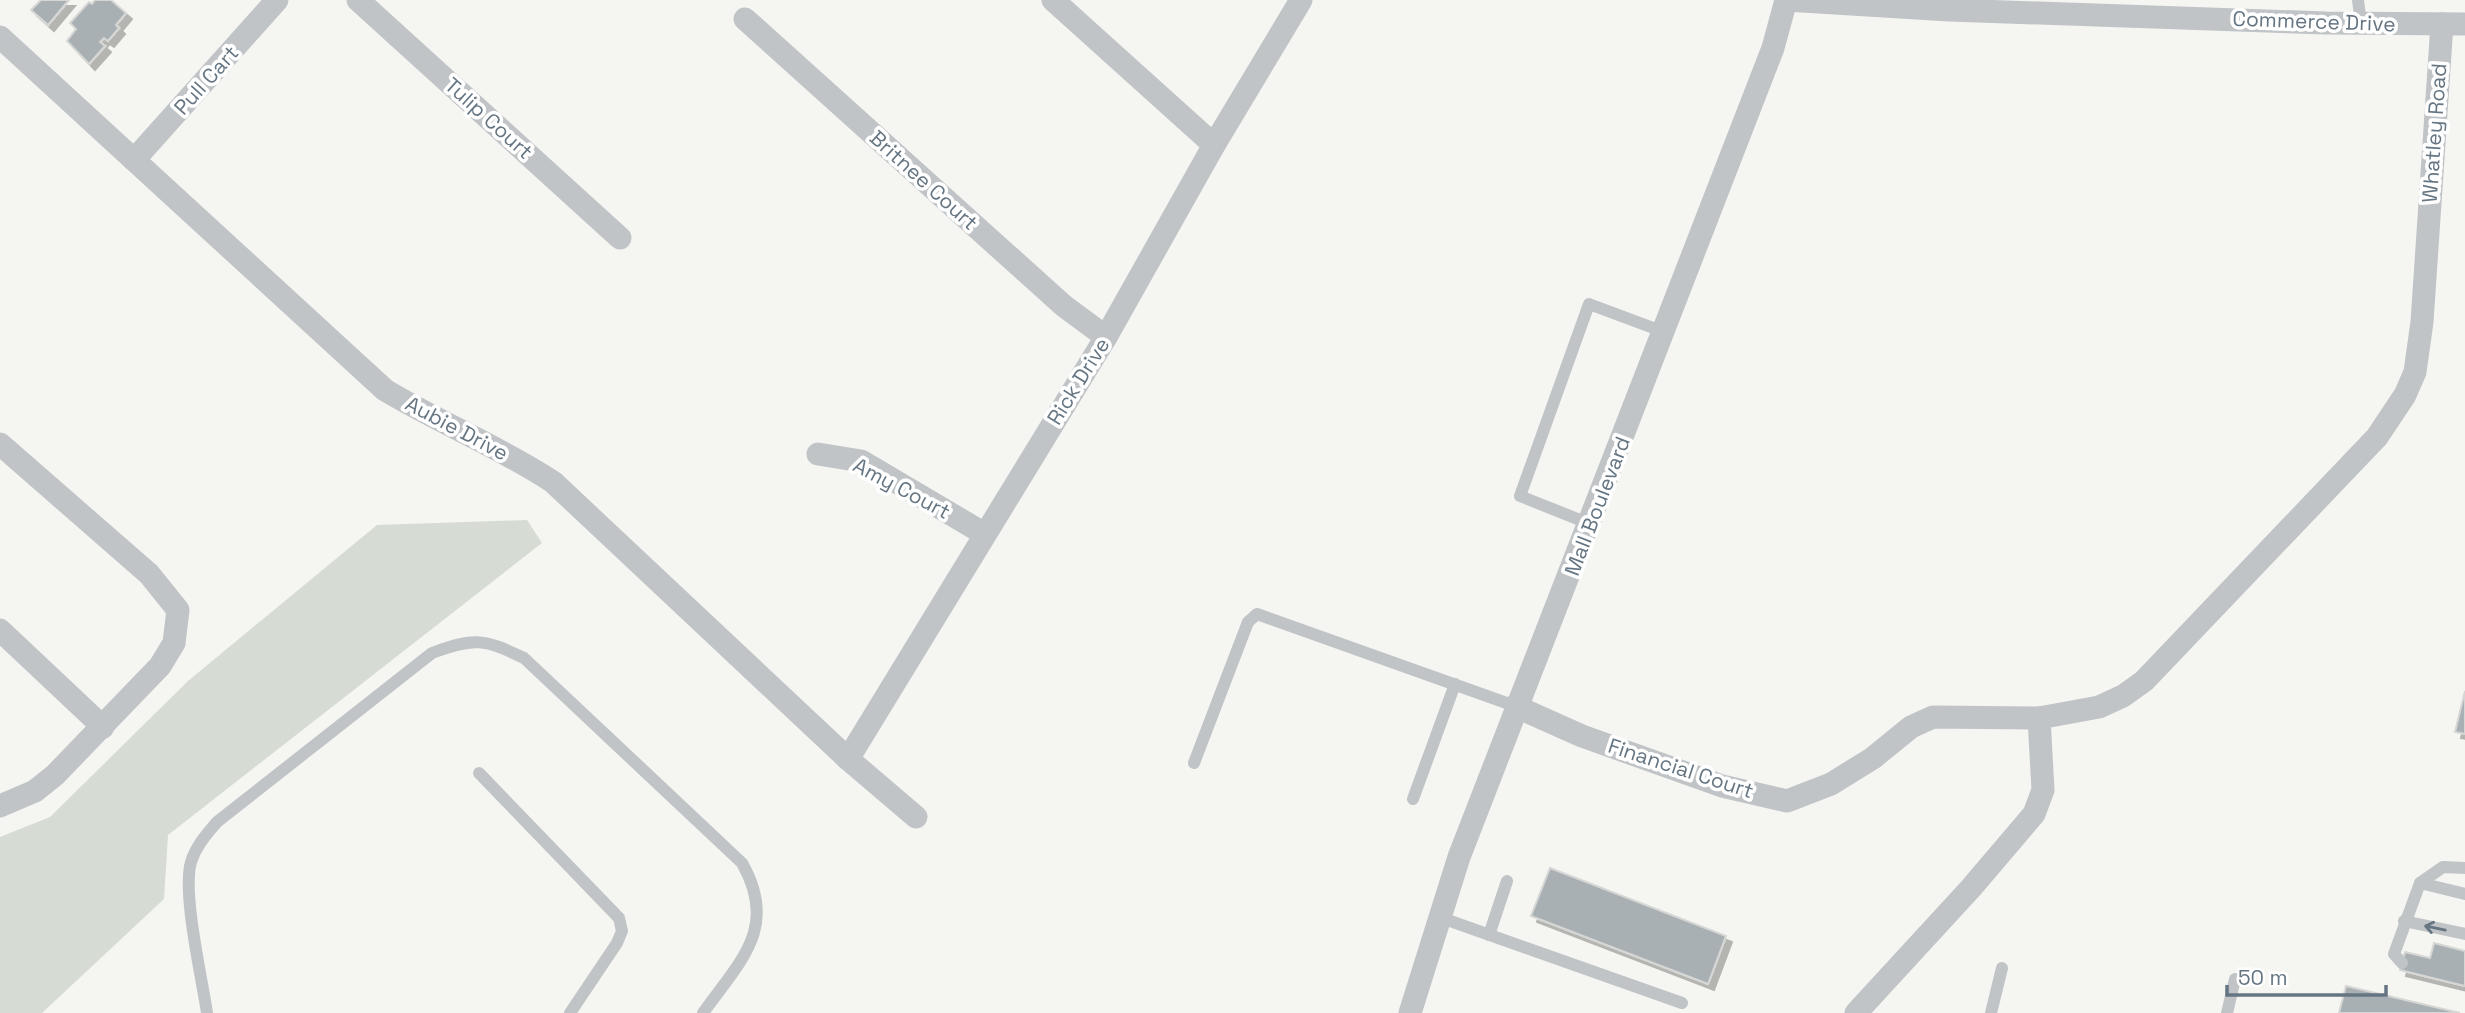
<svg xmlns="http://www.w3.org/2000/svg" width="2465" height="1013" font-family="'Space Grotesk',sans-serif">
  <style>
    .green { fill: #d6dcd3 }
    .building { fill: #a8b0b4; stroke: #d6d6d4; stroke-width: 2; filter: url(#shadow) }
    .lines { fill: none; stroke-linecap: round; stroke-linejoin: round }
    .service { stroke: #c0c4c7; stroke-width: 12 }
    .minor { stroke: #c0c4c7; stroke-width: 23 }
    .oneway { stroke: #657582 }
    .labels { text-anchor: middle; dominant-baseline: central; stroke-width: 7; stroke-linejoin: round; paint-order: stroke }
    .street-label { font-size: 21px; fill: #657582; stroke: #fff }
  </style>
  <defs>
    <filter id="shadow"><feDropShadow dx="6" dy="6" stdDeviation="0" flood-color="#0004"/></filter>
  </defs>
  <rect width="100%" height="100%" fill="#f5f5f2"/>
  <!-- green -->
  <polygon class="green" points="527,520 542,543 168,835 164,899 42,1013 0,1013 0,837 50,817 188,681 377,525"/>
  <!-- building -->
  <g class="building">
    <polygon points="41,0 69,0 48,25 31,10"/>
    <polygon points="95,0 111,0 126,13 116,25 119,28 108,41 104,38 100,42 105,46 89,64 67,41 76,29 70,23 89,2 92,4"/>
    <polygon points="2465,691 2465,734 2455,732"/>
    <polygon points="1550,868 1726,936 1708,984 1531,916"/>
    <polygon points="2434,943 2465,951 2465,986 2400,970 2405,952 2430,958"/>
    <polygon points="2346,986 2460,1013 2339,1013"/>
  </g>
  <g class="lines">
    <!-- service -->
    <g class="service">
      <polyline points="2358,0 2361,24"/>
      <polyline points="1590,524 1520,496 1589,304 1664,332"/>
      <polyline points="1194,763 1248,622 1257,614 1515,706"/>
      <polyline points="479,773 619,918 622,931 617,943 570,1013"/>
      <polyline points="1413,799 1455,684"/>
      <polyline points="2420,883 2465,894"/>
      <polyline points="1439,917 1682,1003"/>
      <polyline points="2404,921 2465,934"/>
      <polyline points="1489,935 1507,881"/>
      <polyline points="2402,963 2394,954 2420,883 2443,867 2465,868"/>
      <path d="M207,1013C202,978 182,893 191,862C196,846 206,835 217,822L432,653C475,637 484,639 524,658L742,863C779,928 740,961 703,1013"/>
      <polyline points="1991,1013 2002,968"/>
      <polyline points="2227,1013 2235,979"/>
    </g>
    <!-- minor -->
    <g class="minor">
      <polyline points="358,0 620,238"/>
      <polyline points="1053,0 1214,145"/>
      <polyline points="1786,0 1949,10 2326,23 2465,24"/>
      <polyline points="745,19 1064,306 1106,337"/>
      <path d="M0,37L385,390C440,423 500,447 553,482L848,759L916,817"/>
      <polyline points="134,160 277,0"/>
      <polyline points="0,444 149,574 178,610 174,643 160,666 55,775 35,791 0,806"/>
      <polyline points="818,454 861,461 983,533"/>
      <polyline points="0,630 103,727"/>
      <polyline points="1515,706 1582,736 1722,786 1787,801 1831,784 1873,758 1911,727 1933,717 2039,718 2099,707 2123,696 2144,681 2377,437 2405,395 2415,372 2422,322 2442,24"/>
      <polyline points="848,759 1106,337 1214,145 1301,0"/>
      <polyline points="1410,1013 1459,857 1773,48 1786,0"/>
      <polyline points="1856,1013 1971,888 2034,814 2043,790 2039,718"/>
    </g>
  </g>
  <!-- one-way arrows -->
  <defs><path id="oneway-shaft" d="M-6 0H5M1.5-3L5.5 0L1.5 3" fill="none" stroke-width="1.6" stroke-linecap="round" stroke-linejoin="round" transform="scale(1.75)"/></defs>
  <use class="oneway" href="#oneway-shaft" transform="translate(2435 928) rotate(-168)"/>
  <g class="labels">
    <!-- street labels -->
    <g class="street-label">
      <text transform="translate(2314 21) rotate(2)">Commerce Drive</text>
      <text transform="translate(206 80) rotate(-48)">Pull Cart</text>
      <text transform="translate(489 118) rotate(42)">Tulip Court</text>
      <text transform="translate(2434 133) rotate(-86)">Whatley Road</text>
      <text transform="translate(924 180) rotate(42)">Britnee Court</text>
      <text transform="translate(1078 381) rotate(-58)">Rick Drive</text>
      <text transform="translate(457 428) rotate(28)">Aubie Drive</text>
      <text transform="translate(902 488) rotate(28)">Amy Court</text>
      <text transform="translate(1597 506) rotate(-69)">Mall Boulevard</text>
      <text transform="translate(1681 768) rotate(18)">Financial Court</text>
    </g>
  </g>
  <!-- scale -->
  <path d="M2227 985v10h159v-10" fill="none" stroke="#657582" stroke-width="3.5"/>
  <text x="2238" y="985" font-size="21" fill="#657582" stroke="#ffffff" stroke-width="5" paint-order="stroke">50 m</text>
</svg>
